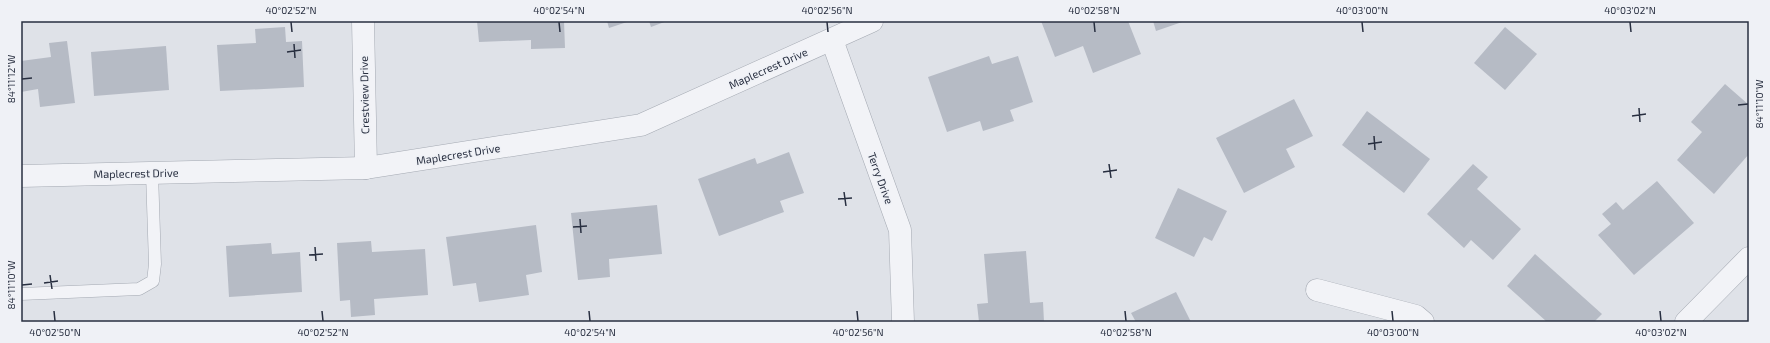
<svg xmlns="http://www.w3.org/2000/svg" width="1770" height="343" font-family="'Exo 2',sans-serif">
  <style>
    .building { fill: #b6bbc5 }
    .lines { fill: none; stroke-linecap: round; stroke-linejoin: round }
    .service-casing { stroke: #a4a9b2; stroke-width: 13 }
    .minor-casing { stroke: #a4a9b2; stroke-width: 23 }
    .service { stroke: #f2f3f7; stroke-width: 12 }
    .minor { stroke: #f2f3f7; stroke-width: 22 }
    .ticks { fill: none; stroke: #282f40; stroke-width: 1.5 }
    .labels { text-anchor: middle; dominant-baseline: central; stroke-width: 3; stroke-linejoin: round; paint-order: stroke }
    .street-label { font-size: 11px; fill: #282f40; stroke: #eff1f6 }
    .neatline { fill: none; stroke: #282f40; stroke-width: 1.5 }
    .ticks-label { font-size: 10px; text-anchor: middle; fill: #282f40 }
  </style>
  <rect width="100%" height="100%" fill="#dfe2e8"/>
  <!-- building -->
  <g class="building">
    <polygon points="477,21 564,21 565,48 531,49 531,40 479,42"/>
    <polygon points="607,21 630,21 609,28"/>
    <polygon points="649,21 667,21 651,27"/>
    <polygon points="1041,21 1128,21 1141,54 1093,73 1083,46 1055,57"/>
    <polygon points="1153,21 1185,21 1156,31"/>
    <polygon points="285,27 286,42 302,41 304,87 220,91 217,45 256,43 255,29"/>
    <polygon points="1505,27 1537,54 1505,90 1474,63"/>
    <polygon points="67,41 75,103 40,107 38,89 21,92 21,61 51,57 49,43"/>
    <polygon points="166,46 169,90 94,96 91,52"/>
    <polygon points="989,56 992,64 1018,56 1033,102 1010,110 1014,121 983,131 980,121 947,132 928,77"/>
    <polygon points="1725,84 1749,105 1749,154 1714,194 1677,160 1702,132 1691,122"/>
    <polygon points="1294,99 1313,136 1286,149 1295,167 1244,193 1216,138"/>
    <polygon points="1367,111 1430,159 1404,193 1342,145"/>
    <polygon points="789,152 804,193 780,201 784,212 719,236 698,179 755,158 757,164"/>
    <polygon points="1473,164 1488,177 1477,189 1521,229 1493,260 1471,240 1464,248 1427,214"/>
    <polygon points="1657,181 1694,223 1634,275 1598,235 1611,224 1602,214 1616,202 1623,210"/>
    <polygon points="1178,188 1227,211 1212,241 1204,237 1194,257 1155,238"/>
    <polygon points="657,205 662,254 609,259 610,277 578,280 571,213"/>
    <polygon points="536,225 542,272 526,275 529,295 479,302 476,283 453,286 446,237"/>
    <polygon points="371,241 372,252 425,249 428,295 374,299 375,315 351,317 350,300 340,301 337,243"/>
    <polygon points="271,243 272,254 300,252 302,292 229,297 226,246"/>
    <polygon points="1026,251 1030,303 1043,302 1044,322 979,322 977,304 988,303 984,254"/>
    <polygon points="1535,254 1602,314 1594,322 1547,322 1507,286"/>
    <polygon points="1176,292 1191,322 1136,322 1131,313"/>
  </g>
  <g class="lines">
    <!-- service casing -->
    <g class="service-casing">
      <polyline id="service" points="21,294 139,289 153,281 155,264 152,173"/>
    </g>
    <!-- minor casing -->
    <g class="minor-casing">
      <g id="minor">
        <polyline points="363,21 366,168"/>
        <polyline points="832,40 900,230 903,322"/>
        <polyline points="21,176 366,168 641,125 872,21"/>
        <polyline points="1317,290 1416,316 1423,322"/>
        <polyline points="1686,322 1749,258"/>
      </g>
    </g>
    <!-- service -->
    <use href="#service" class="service"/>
    <!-- minor -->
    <use href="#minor" class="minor"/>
  </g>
  <!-- ticks -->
  <path class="ticks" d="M291,22L292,32M559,22L560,32M827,22L828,32M1094,22L1095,32M1362,22L1363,32M1630,22L1631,32M294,44L295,58M287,52L301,50M22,79L32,78M1738,105L1748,104M1639,108L1640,122M1632,116L1646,114M1374,136L1375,150M1368,144L1382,142M1109,164L1111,178M1103,172L1117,170M844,192L846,206M838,199L852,198M580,219L581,233M573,227L587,226M315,247L316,261M309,255L323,254M50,275L52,289M44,283L58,281M22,285L32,284M54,311L55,321M322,311L323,321M589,311L590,321M857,311L858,321M1125,311L1126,321M1392,311L1393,321M1660,311L1661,321"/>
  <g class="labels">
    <!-- street labels -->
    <g class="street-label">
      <text transform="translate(768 68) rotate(-24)">Maplecrest Drive</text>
      <text transform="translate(364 95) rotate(-91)">Crestview Drive</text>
      <text transform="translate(458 154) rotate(-9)">Maplecrest Drive</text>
      <text transform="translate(136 173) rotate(-1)">Maplecrest Drive</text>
      <text transform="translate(881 178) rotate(70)">Terry Drive</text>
    </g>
  </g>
  <!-- border -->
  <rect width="1770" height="343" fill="none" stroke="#eff1f6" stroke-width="44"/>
  <rect x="22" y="22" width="1726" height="299" class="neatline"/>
  <g class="ticks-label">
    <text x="291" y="14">40°02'52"N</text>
    <text x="559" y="14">40°02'54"N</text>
    <text x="827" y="14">40°02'56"N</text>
    <text x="1094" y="14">40°02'58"N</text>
    <text x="1362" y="14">40°03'00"N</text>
    <text x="1630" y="14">40°03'02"N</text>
    <text transform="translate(11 79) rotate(-90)" y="4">84°11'12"W</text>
    <text transform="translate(1759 104) rotate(-90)" y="4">84°11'10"W</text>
    <text transform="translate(11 285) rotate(-90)" y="4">84°11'10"W</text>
    <text x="55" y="336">40°02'50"N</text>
    <text x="323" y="336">40°02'52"N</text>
    <text x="590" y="336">40°02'54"N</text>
    <text x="858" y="336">40°02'56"N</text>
    <text x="1126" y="336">40°02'58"N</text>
    <text x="1393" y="336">40°03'00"N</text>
    <text x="1661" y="336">40°03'02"N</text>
  </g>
</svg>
